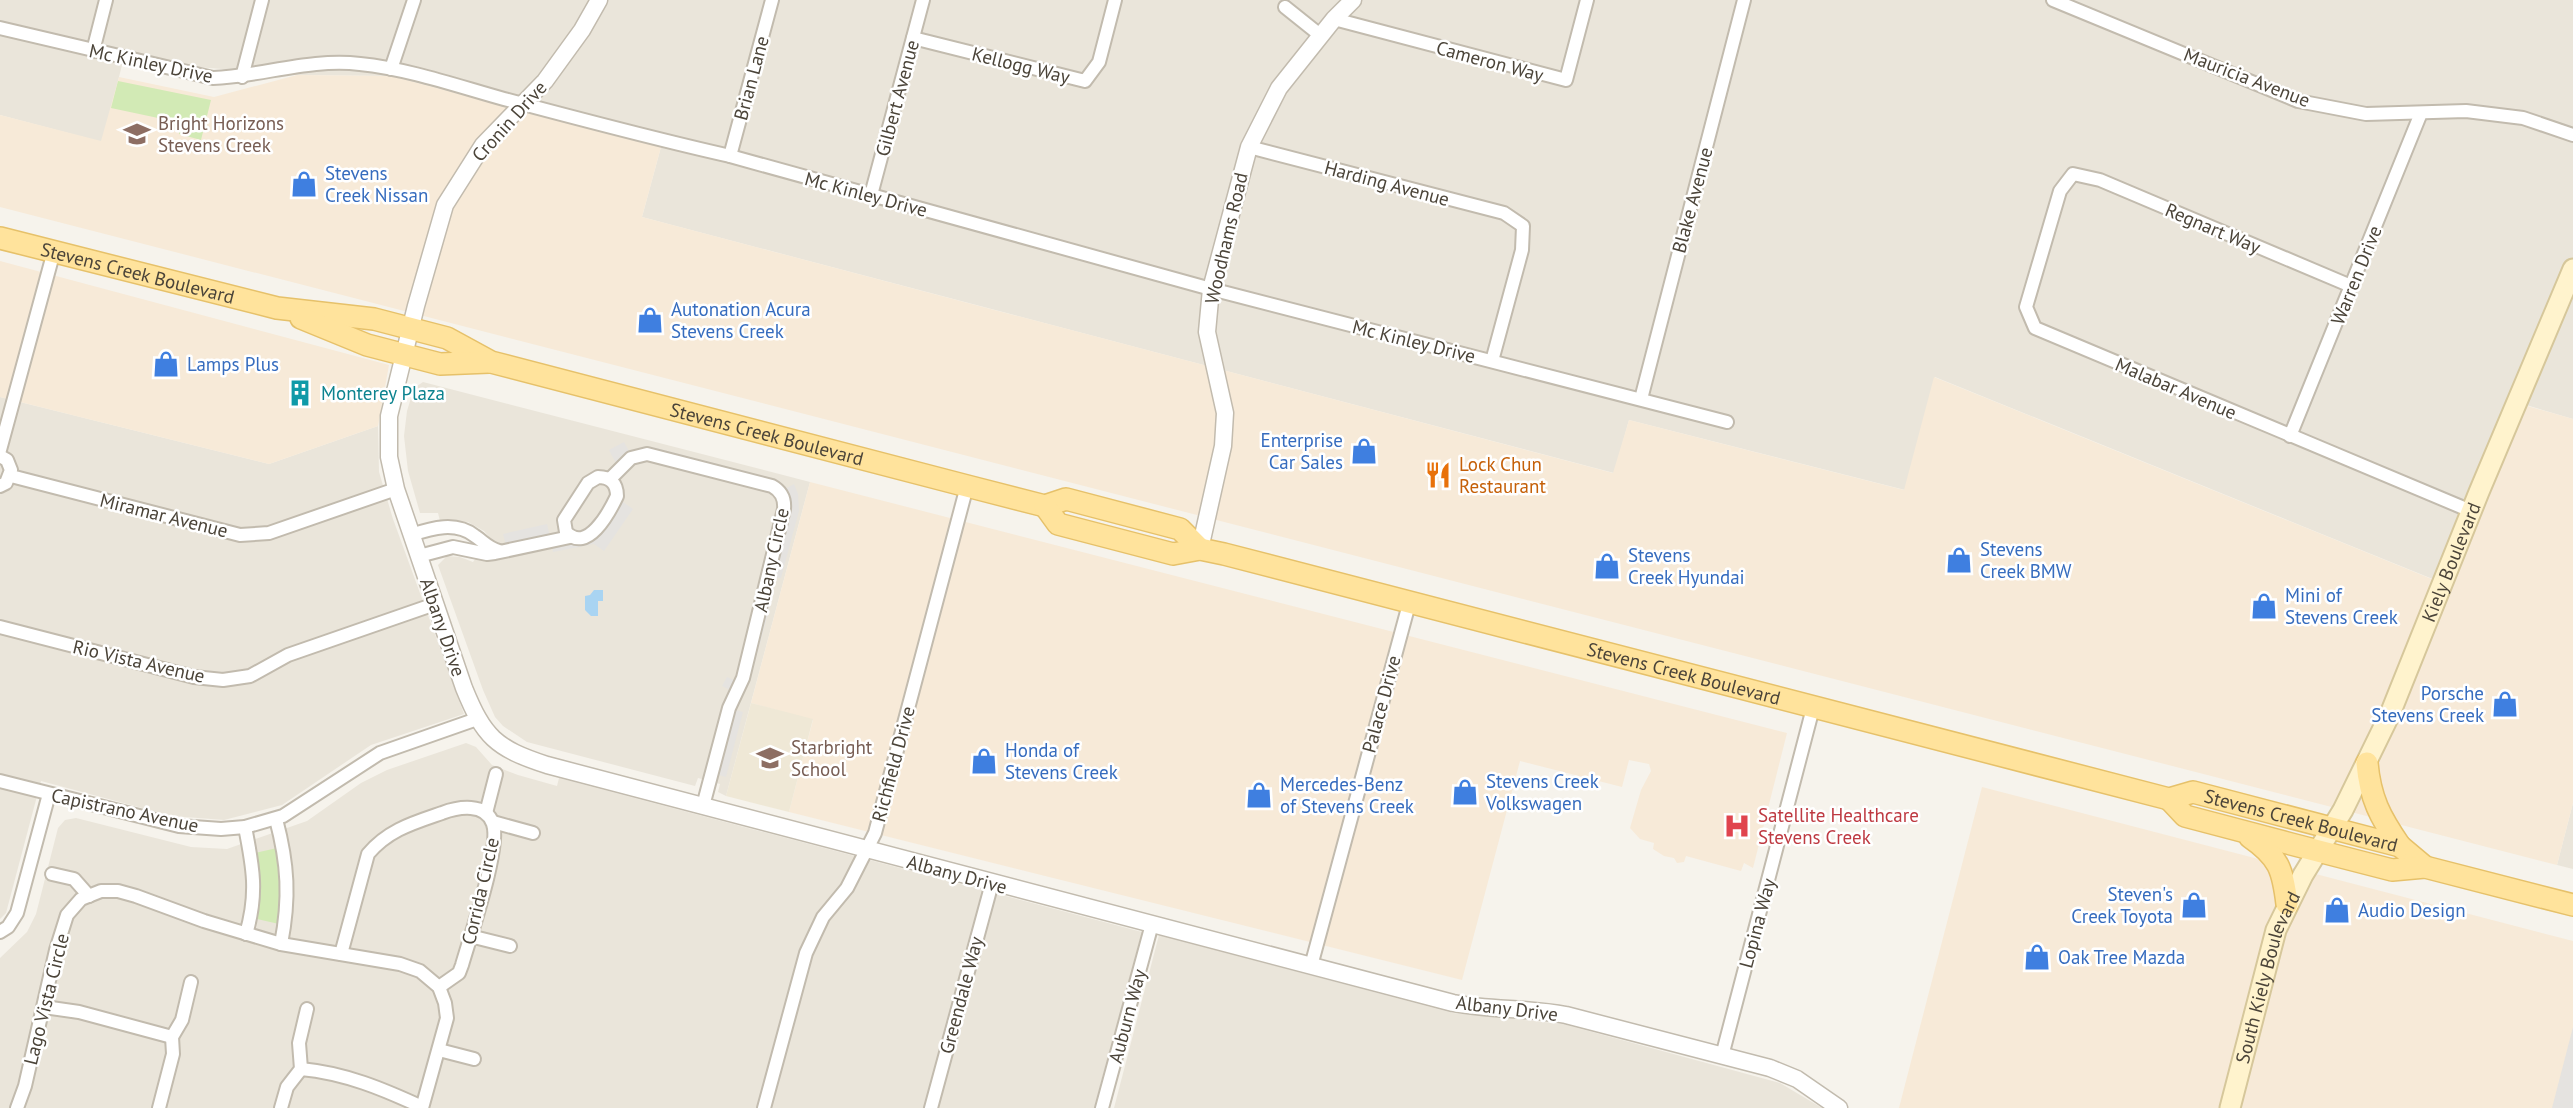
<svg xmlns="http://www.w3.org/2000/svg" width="2573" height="1108" font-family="'PT Sans',sans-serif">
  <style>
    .residential { fill: #eae5da }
    .commercial { fill: #f7ead8 }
    .education { fill: #efe8d6 }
    .green { fill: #d2eab5 }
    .parking { fill: #e5e3e0 }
    .water { fill: #a9d4f2 }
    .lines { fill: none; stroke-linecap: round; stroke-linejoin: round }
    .minor-casing { stroke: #c2bbae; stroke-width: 16 }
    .tertiary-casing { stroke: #c2bbae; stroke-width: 19 }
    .secondary-casing { stroke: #d6c79b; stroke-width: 23 }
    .primary-casing { stroke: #e6c16a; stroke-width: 24 }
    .minor { stroke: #fff; stroke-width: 12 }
    .tertiary { stroke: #fff; stroke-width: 16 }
    .secondary { stroke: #fff3cd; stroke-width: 19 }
    .primary { stroke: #ffe39c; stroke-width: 21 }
    .labels { text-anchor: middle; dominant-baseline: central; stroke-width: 5; stroke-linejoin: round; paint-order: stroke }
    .street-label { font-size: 19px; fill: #4b4439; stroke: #fff }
    .education-label { font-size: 19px; fill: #785e54; stroke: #fff; text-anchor: start }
    .shop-label { font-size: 19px; fill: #366cbe; stroke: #fff; text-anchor: start }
    .culture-label { font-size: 19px; fill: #0d838f; stroke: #fff; text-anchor: start }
    .food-label { font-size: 19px; fill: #c56008; stroke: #fff; text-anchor: start }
    .health-label { font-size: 19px; fill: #be3a42; stroke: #fff; text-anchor: start }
  </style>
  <rect width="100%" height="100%" fill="#f6f3ec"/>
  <!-- residential -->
  <g class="residential">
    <polygon points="0,0 2573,0 2573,419 2516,402 2445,584 1935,377 1905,490 1629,420 1614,473 642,217 661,147 391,76 297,75 197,67 126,50 102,142 0,115"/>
    <polygon points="423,382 810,482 726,796 718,792 720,784 698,778 695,786 527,742 503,726 495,717 483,690 438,565 447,556 460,557 473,562 490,538 484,531 468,522 449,520 440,521 438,513 420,513 408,471 404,436 407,411 414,388"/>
    <polygon points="0,397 269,464 378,426 379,472 393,519 464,714 371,745 282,805 224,820 172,816 41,781 6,913 0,919"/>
    <polygon points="466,743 476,747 492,765 518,775 557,786 559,778 1142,932 1094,1108 0,1108 0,958 27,932 36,914 58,828 65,820 76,818 191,847 227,849 307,821 361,783 387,770"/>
    <polygon points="2573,803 2573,869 2557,865"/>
    <polygon points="1159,935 1453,1013 1563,1024 1780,1083 1822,1108 1114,1108"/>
  </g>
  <!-- commercial -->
  <g class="commercial">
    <polygon points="297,75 391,76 661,147 642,217 1613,473 1629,420 1904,490 1934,377 2444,584 2517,403 2573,419 2573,803 2557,865 0,207 0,115 101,141 119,77 214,97"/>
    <polygon points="0,261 389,365 378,426 269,464 0,397"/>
    <polygon points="810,482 1787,733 1753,868 1744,863 1741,871 1686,856 1684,862 1677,863 1674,858 1664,856 1653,849 1654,843 1640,839 1630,828 1641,790 1651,771 1649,764 1629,760 1622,787 1520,761 1462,980 789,812 813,720 751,703"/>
    <polygon points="1982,787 2573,941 2573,1108 1899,1108"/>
  </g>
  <!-- education -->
  <polygon class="education" points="751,703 813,719 789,812 726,796"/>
  <!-- green -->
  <g class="green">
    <polygon points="118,81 211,100 201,140 179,134 180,129 176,128 177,122 111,108"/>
    <polygon points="277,848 282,887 279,924 257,919 260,886 255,853"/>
  </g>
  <!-- parking -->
  <g class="parking">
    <polygon points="624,442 629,451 648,447 656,448 774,479 787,488 794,484 798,494 799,511 781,578 774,577 771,602 750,681 743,696 722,686 727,677 740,683 764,600 781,493 654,456 619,469 609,450"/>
    <polygon points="617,490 623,490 623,502 633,509 604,551 594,544 553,552 551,541 507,550 503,534 547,524 551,541 588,537"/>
    <polygon points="729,708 743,712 726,777 712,773"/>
    <polygon points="2573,1027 2573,1108 2552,1108"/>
  </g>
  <!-- water -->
  <polygon class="water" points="594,590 603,590 603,601 598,601 598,616 591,616 585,610 585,596 590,595"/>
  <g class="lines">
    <!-- minor casing -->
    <g class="minor-casing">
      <g id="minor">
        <polyline points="2053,0 2298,101 2366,114 2466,111 2523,118 2573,135"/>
        <polyline points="1285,7 1320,35"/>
        <polyline points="1334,19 1566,80 1587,0"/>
        <path d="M0,28L213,78C262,76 311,58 360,64C409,69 457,86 504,99C579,119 654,139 730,156L1211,289L1727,422"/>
        <polyline points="913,38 1085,81 1099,62 1115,0"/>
        <polyline points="93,51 106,0"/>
        <polyline points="391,69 414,0"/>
        <polyline points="242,77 262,0"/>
        <polyline points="1249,147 1504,213 1523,226 1522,250 1492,361"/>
        <polyline points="730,156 772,0"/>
        <polyline points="871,195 923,0"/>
        <polyline points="2351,286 2100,180 2073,174 2060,191 2026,307 2035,328 2471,511"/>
        <polyline points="1641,399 1744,0"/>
        <polyline points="2290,436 2421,113"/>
        <polyline points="0,450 54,251"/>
        <polyline points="0,456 7,460 11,470 6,483 0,486"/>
        <polyline points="11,476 240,535 269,533 396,489"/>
        <path d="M598,477C610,477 617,483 617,496C609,513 587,554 566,532L564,520L588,483Z"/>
        <path d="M610,479L631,458L647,454L772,486C781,491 785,498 784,509L743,678L729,708L703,806"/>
        <path d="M411,535C432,528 456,521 475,536C484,542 488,548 499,551"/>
        <polyline points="419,556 453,547 487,554 495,553 570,537"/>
        <polyline points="0,627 194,677 223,680 250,676 288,655 435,604"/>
        <polyline points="0,781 179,826 221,829 245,827 283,816 380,753 477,719"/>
        <polyline points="486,813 496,774"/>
        <path d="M276,819C288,864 290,898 281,944"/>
        <polyline points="493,822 533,833"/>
        <path d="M245,827C253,867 258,894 246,934"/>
        <polyline points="52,874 74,879 89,896"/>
        <polyline points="0,932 8,927 17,913 49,794"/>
        <polyline points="470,936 510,946"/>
        <path d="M341,954L368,854C388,830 413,823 442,813C458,807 486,802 493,824C501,847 470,937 462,965L459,973L439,987"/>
        <polyline points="1311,966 1409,604"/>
        <polyline points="44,1007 79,1012 172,1037"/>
        <polyline points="439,1050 474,1059"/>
        <polyline points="1722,1056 1813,708"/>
        <path d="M301,1069C345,1073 383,1089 422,1107"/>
        <polyline points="17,1108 25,1086 56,950 67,915 81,899 101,891 118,891 136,896 204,921 281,944 400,964 420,971 439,987 445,1003 447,1018 422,1108"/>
        <polyline points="159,1108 173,1054 172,1037 182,1020 191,982"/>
        <polyline points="281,1108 287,1087 301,1069 299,1043 307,1009"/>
        <polyline points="764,1108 806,953 823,917 847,888 875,833 967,486"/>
        <polyline points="931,1108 992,883"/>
        <polyline points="1102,1108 1152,924"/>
      </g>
    </g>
    <!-- tertiary casing -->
    <g class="tertiary-casing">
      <g id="tertiary">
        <path d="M599,0L582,30L545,81L483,145L445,205L416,306L389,416V457L396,489L464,688C484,737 495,748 547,765L1453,1003C1490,1010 1528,1008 1566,1015L1770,1068L1797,1079L1839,1108"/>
        <polyline points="1200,549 1223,446 1225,413 1207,332 1211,289 1249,147 1279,88 1334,19 1353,0"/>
      </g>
    </g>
    <!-- secondary casing -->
    <g class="secondary-casing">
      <g id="secondary">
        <path id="s1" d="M2230,1108L2276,930L2303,875L2343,810L2390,714L2479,492L2573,269"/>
      </g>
    </g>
    <!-- primary casing -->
    <g class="primary-casing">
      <g id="primary">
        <path id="s2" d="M0,238L277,308L374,319L447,338L491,362L967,486L1045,506L1066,499L1180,529L1200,549"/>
        <polyline points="301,318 367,345 440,364 489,362"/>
        <path id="s3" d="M1045,506L1058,524L1173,554L1200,549L1224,554L2169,799L2193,792L2400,846L2425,867"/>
        <path d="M2367,763C2370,798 2380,817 2400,846"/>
        <polyline points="2169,799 2185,816 2291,844 2392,870 2425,867 2573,905"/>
        <path d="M2250,837C2279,857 2283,870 2287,904"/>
      </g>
    </g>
    <!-- minor -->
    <use href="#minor" class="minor"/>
    <!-- tertiary -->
    <use href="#tertiary" class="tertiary"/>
    <!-- secondary -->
    <use href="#secondary" class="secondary"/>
    <!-- primary -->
    <use href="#primary" class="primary"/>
  </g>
  <!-- icons -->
  <defs>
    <g id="school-bare" transform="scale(2.1)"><path d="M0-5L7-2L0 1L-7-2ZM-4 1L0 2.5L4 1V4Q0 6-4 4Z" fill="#8d6e63" stroke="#fff" stroke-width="2.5" paint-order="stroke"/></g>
    <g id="shop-bare" transform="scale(2.1)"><path d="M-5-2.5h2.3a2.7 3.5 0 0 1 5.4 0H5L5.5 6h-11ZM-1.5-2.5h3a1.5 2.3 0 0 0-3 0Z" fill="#3f7fe0" stroke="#fff" stroke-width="2.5" paint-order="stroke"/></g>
    <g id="building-bare" transform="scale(2.1)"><path d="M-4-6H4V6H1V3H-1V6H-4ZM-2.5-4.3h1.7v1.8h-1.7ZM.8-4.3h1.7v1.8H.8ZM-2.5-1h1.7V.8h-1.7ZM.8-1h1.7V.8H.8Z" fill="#0f9aa8" stroke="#fff" stroke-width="2.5" paint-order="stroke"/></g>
    <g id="restaurant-bare" transform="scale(2.1)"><path d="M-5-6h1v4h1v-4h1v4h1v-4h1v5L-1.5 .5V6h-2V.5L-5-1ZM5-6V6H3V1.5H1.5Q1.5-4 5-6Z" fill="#e8710a" stroke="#fff" stroke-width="2.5" paint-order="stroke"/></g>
    <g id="hospital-bare" transform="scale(2.1)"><path d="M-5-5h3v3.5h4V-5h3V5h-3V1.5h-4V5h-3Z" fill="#e0444e" stroke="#fff" stroke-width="2.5" paint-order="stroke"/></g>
  </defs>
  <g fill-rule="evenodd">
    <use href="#school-bare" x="137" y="134"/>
    <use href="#shop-bare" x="304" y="184"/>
    <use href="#shop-bare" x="650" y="320"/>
    <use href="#shop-bare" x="166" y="364"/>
    <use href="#building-bare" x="300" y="393"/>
    <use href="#shop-bare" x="1364" y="451"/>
    <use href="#restaurant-bare" x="1438" y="475"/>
    <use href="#shop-bare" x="1959" y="560"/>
    <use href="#shop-bare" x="1607" y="566"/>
    <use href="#shop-bare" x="2264" y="606"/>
    <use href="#shop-bare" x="2505" y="704"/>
    <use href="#school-bare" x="770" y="758"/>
    <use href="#shop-bare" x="984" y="761"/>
    <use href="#shop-bare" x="1465" y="792"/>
    <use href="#shop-bare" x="1259" y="795"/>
    <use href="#hospital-bare" x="1737" y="826"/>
    <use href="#shop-bare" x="2194" y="905"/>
    <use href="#shop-bare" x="2337" y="910"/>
    <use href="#shop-bare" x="2037" y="957"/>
  </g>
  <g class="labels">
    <!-- street labels -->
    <g class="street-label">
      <text transform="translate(1490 61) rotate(15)">Cameron Way</text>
      <text transform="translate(151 63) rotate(12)">Mc Kinley Drive</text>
      <text transform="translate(1021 65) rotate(14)">Kellogg Way</text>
      <text transform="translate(2247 77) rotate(21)">Mauricia Avenue</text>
      <text transform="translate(751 78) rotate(-75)">Brian Lane</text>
      <text transform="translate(897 98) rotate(-75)">Gilbert Avenue</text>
      <text transform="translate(509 121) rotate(-48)">Cronin Drive</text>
      <text transform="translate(1387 183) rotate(15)">Harding Avenue</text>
      <text transform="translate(866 194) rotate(15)">Mc Kinley Drive</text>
      <text transform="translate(1692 200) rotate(-75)">Blake Avenue</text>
      <text transform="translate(2213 228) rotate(23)">Regnart Way</text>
      <text transform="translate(1226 238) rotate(-77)">Woodhams Road</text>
      <text stroke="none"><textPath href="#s2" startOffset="142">Stevens Creek Boulevard</textPath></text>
      <text transform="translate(2356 275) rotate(-68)">Warren Drive</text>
      <text transform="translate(1414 341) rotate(14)">Mc Kinley Drive</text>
      <text transform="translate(2176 388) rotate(23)">Malabar Avenue</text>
      <text stroke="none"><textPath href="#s2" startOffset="794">Stevens Creek Boulevard</textPath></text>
      <text transform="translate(164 515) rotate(14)">Miramar Avenue</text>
      <text transform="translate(771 560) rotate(-78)">Albany Circle</text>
      <text stroke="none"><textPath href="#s1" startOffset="592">Kiely Boulevard</textPath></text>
      <text transform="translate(443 627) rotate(71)">Albany Drive</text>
      <text transform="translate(139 661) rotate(13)">Rio Vista Avenue</text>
      <text stroke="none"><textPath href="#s3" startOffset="668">Stevens Creek Boulevard</textPath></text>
      <text transform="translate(1381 704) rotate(-75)">Palace Drive</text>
      <text transform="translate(893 764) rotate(-75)">Richfield Drive</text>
      <text transform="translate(125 810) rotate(12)">Capistrano Avenue</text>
      <text stroke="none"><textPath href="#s3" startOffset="1306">Stevens Creek Boulevard</textPath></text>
      <text transform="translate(957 874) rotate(15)">Albany Drive</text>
      <text transform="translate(480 891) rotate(-77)">Corrida Circle</text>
      <text transform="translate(1757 923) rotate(-75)">Lopina Way</text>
      <text stroke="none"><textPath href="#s1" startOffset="136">South Kiely Boulevard</textPath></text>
      <text transform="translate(961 995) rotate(-75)">Greendale Way</text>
      <text transform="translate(46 999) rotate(-76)">Lago Vista Circle</text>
      <text transform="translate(1507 1008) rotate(7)">Albany Drive</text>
      <text transform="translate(1127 1016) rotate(-75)">Auburn Way</text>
    </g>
    <!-- education labels -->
    <g class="education-label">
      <text x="158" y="123">Bright Horizons<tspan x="158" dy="22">Stevens Creek</tspan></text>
      <text x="791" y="747">Starbright<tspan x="791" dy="22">School</tspan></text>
    </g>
    <!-- shop labels -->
    <g class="shop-label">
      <text x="325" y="173">Stevens<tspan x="325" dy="22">Creek Nissan</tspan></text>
      <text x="671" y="309">Autonation Acura<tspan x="671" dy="22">Stevens Creek</tspan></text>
      <text x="187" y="364">Lamps Plus</text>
      <text x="1343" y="440" text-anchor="end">Enterprise<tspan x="1343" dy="22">Car Sales</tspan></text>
      <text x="1980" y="549">Stevens<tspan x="1980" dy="22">Creek BMW</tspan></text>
      <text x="1628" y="555">Stevens<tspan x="1628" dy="22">Creek Hyundai</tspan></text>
      <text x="2285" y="595">Mini of<tspan x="2285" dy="22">Stevens Creek</tspan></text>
      <text x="2484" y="693" text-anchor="end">Porsche<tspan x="2484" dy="22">Stevens Creek</tspan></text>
      <text x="1005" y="750">Honda of<tspan x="1005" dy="22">Stevens Creek</tspan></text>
      <text x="1486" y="781">Stevens Creek<tspan x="1486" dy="22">Volkswagen</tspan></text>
      <text x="1280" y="784">Mercedes-Benz<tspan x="1280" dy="22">of Stevens Creek</tspan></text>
      <text x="2173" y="894" text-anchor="end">Steven's<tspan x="2173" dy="22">Creek Toyota</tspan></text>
      <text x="2358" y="910">Audio Design</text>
      <text x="2058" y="957">Oak Tree Mazda</text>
    </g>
    <!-- culture labels -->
    <g class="culture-label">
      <text x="321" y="393">Monterey Plaza</text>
    </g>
    <!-- food labels -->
    <g class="food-label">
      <text x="1459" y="464">Lock Chun<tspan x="1459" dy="22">Restaurant</tspan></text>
    </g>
    <!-- health labels -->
    <g class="health-label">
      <text x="1758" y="815">Satellite Healthcare<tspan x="1758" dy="22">Stevens Creek</tspan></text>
    </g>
  </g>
</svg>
